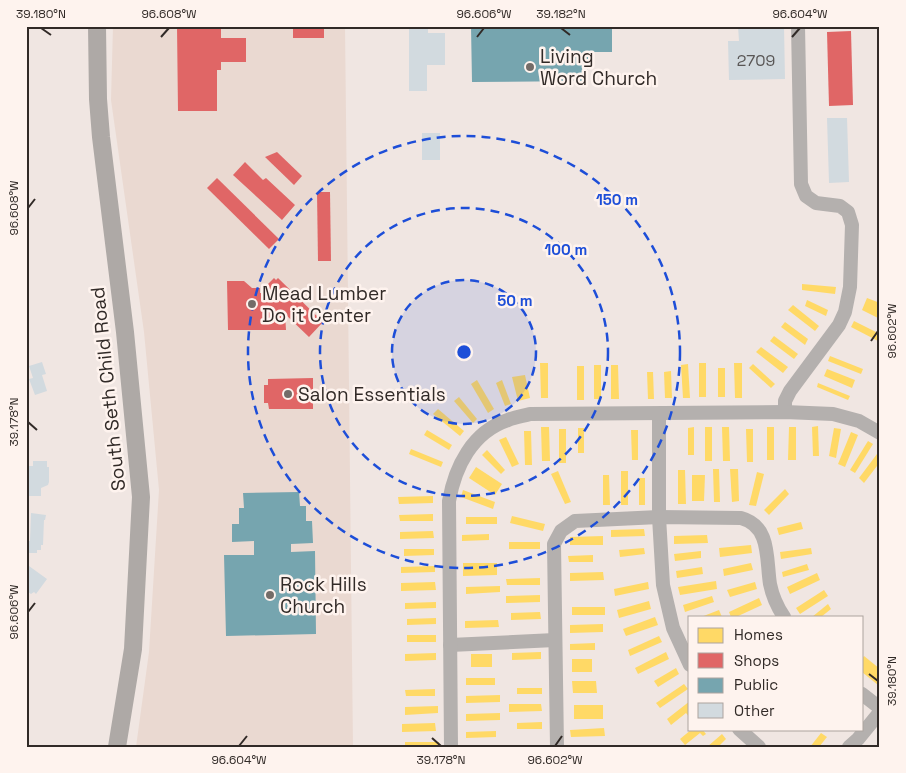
<svg xmlns="http://www.w3.org/2000/svg" width="906" height="773" font-family="'Space Grotesk',sans-serif">
  <style>
    .built { fill: #ead9d1 }
    .homes { fill: #ffd966 }
    .shops { fill: #e06666 }
    .public { fill: #76a5af }
    .building { fill: #d2dadf }
    .lines { fill: none; stroke-linecap: round; stroke-linejoin: round }
    .minor { stroke: #b4b0ae; stroke-width: 14 }
    .major { stroke: #aea9a6; stroke-width: 18 }
    .ticks { fill: none; stroke: #312a27; stroke-width: 2 }
    .ring { fill: none; stroke: #1d4ed8; stroke-width: 2.5; stroke-dasharray: 9 6 }
    .poi-dot { fill: #746c68; stroke: #fef3ee; stroke-width: 2 }
    .labels { text-anchor: middle; dominant-baseline: central; stroke-width: 5; stroke-linejoin: round; paint-order: stroke }
    .number-label { font-size: 16px; fill: #595655 }
    .poi-label { font-size: 19px; fill: #312a27; stroke: #fef3ee; text-anchor: start }
    .street-label { font-size: 19px; fill: #312a27; stroke: #fef3ee }
    .centre { fill: #1d4ed8; stroke: #fef3ee; stroke-width: 2.5 }
    .ring-label { font-size: 15px; text-anchor: middle; font-weight: bold; fill: #1d4ed8; stroke: #fef3ee; stroke-width: 5; stroke-linejoin: round; paint-order: stroke }
    .neatline { fill: none; stroke: #312a27; stroke-width: 2 }
    .ticks-label { font-size: 12px; text-anchor: middle; fill: #312a27 }
  </style>
  <rect width="100%" height="100%" fill="#f0e6e2"/>
  <!-- built -->
  <polygon class="built" points="113,26 345,26 353,747 136,747 149,652 159,490 144,332 111,100"/>
  <!-- homes -->
  <g class="homes">
    <polygon points="802,284 836,287 835,294 802,290"/>
    <polygon points="867,298 880,303 880,319 862,310"/>
    <polygon points="807,300 828,310 826,316 805,306"/>
    <polygon points="793,305 819,326 815,331 788,310"/>
    <polygon points="854,321 880,334 880,342 851,327"/>
    <polygon points="785,322 808,339 805,345 781,327"/>
    <polygon points="774,336 798,354 794,359 770,341"/>
    <polygon points="761,347 788,367 783,373 756,352"/>
    <polygon points="830,356 863,369 861,374 828,361"/>
    <polygon points="540,363 548,363 548,398 541,398"/>
    <rect x="699" y="363" width="7" height="34"/>
    <polygon points="734,363 742,363 742,398 735,398"/>
    <polygon points="688,364 690,398 683,398 681,365"/>
    <polygon points="753,364 775,384 771,388 749,368"/>
    <rect x="594" y="365" width="7" height="34"/>
    <polygon points="611,365 618,365 619,399 611,399"/>
    <rect x="577" y="366" width="7" height="34"/>
    <rect x="718" y="368" width="7" height="29"/>
    <polygon points="827,369 855,380 852,388 824,376"/>
    <polygon points="671,371 672,398 665,398 664,372"/>
    <polygon points="647,372 653,372 654,399 648,399"/>
    <polygon points="525,375 530,398 518,401 512,377"/>
    <polygon points="477,380 494,409 488,413 471,384"/>
    <polygon points="502,380 511,404 505,406 496,383"/>
    <polygon points="818,383 850,396 848,400 817,387"/>
    <polygon points="459,397 477,419 473,423 454,401"/>
    <polygon points="438,409 464,431 460,436 433,414"/>
    <polygon points="818,426 819,456 813,456 812,427"/>
    <polygon points="541,427 549,427 550,461 542,461"/>
    <polygon points="694,427 694,455 688,455 688,428"/>
    <rect x="705" y="427" width="7" height="34"/>
    <polygon points="722,427 729,427 730,461 723,461"/>
    <rect x="767" y="427" width="7" height="33"/>
    <polygon points="789,427 796,427 796,460 788,460"/>
    <rect x="578" y="428" width="6" height="25"/>
    <polygon points="834,428 841,429 836,458 829,456"/>
    <rect x="559" y="429" width="7" height="34"/>
    <polygon points="746,429 753,429 753,462 747,462"/>
    <polygon points="427,430 452,445 449,450 424,435"/>
    <polygon points="631,430 638,430 638,460 632,460"/>
    <polygon points="524,431 531,431 532,465 525,465"/>
    <polygon points="851,432 858,435 845,467 838,464"/>
    <polygon points="506,437 519,464 512,467 499,440"/>
    <polygon points="868,441 873,444 855,473 850,470"/>
    <polygon points="411,449 443,462 441,467 409,454"/>
    <polygon points="487,450 505,470 501,474 482,455"/>
    <polygon points="880,450 880,462 864,483 859,478"/>
    <polygon points="476,467 502,484 495,495 469,478"/>
    <polygon points="713,469 719,469 720,502 714,502"/>
    <polygon points="730,469 738,469 739,501 732,502"/>
    <polygon points="678,470 685,470 686,504 678,504"/>
    <polygon points="558,471 571,502 565,504 551,474"/>
    <rect x="621" y="471" width="7" height="34"/>
    <polygon points="757,472 764,474 756,506 749,505"/>
    <polygon points="603,475 609,475 610,505 603,505"/>
    <polygon points="692,475 705,475 704,501 692,501"/>
    <rect x="639" y="478" width="6" height="27"/>
    <polygon points="785,489 789,494 769,515 764,510"/>
    <polygon points="463,490 495,502 493,509 461,497"/>
    <polygon points="433,496 433,503 399,504 398,497"/>
    <polygon points="433,514 433,521 400,521 399,515"/>
    <polygon points="512,516 545,524 543,531 510,523"/>
    <rect x="466" y="517" width="31" height="7"/>
    <polygon points="801,522 803,529 779,535 777,528"/>
    <polygon points="644,529 645,536 611,537 611,530"/>
    <polygon points="433,531 434,538 400,539 400,532"/>
    <polygon points="489,534 489,540 462,541 462,535"/>
    <polygon points="707,535 708,543 674,544 674,536"/>
    <polygon points="603,536 603,545 570,545 570,537"/>
    <rect x="509" y="542" width="31" height="7"/>
    <polygon points="751,545 752,553 720,557 719,548"/>
    <polygon points="644,548 645,554 620,557 619,550"/>
    <polygon points="811,548 812,554 781,559 780,552"/>
    <polygon points="404,549 434,549 434,555 404,556"/>
    <polygon points="701,551 701,558 675,561 674,554"/>
    <polygon points="593,555 593,562 569,562 568,556"/>
    <polygon points="463,563 497,563 497,575 463,576"/>
    <polygon points="751,563 753,570 724,576 723,569"/>
    <polygon points="807,564 809,570 783,577 782,572"/>
    <polygon points="435,566 435,572 401,573 401,567"/>
    <polygon points="702,567 703,574 677,578 676,571"/>
    <polygon points="603,572 604,580 570,581 570,573"/>
    <polygon points="817,573 820,580 790,594 787,587"/>
    <polygon points="540,578 540,585 507,585 506,579"/>
    <polygon points="716,581 717,589 680,595 678,587"/>
    <polygon points="435,582 436,590 401,591 401,583"/>
    <polygon points="648,582 649,589 615,596 614,589"/>
    <polygon points="755,582 757,589 730,597 727,590"/>
    <polygon points="500,586 500,592 466,594 466,587"/>
    <polygon points="824,590 828,596 800,614 796,608"/>
    <polygon points="540,595 540,602 506,603 506,596"/>
    <polygon points="712,596 714,602 685,612 683,605"/>
    <polygon points="759,598 762,605 736,617 731,617 729,612"/>
    <polygon points="649,601 651,609 619,618 617,610"/>
    <polygon points="436,602 436,608 405,609 405,603"/>
    <polygon points="828,604 831,609 821,617 812,617"/>
    <rect x="572" y="607" width="33" height="8"/>
    <polygon points="719,610 722,617 701,617"/>
    <polygon points="540,612 541,619 511,620 511,613"/>
    <polygon points="655,617 658,625 626,636 623,629"/>
    <polygon points="436,618 436,624 407,625 407,619"/>
    <polygon points="498,620 499,627 465,628 465,621"/>
    <polygon points="603,624 603,632 570,633 570,625"/>
    <rect x="407" y="635" width="29" height="7"/>
    <polygon points="659,636 662,642 630,656 628,650"/>
    <polygon points="595,643 595,650 570,650 570,644"/>
    <polygon points="541,652 541,659 512,660 512,653"/>
    <polygon points="666,652 669,659 638,674 635,668"/>
    <polygon points="436,653 436,660 405,661 405,654"/>
    <rect x="471" y="654" width="21" height="13"/>
    <polygon points="864,656 880,669 880,683 878,685 862,672 862,659"/>
    <rect x="572" y="659" width="20" height="13"/>
    <polygon points="676,668 679,674 658,687 654,681"/>
    <rect x="466" y="678" width="29" height="7"/>
    <polygon points="572,681 596,681 597,693 573,693"/>
    <polygon points="684,684 688,689 660,708 656,703"/>
    <rect x="517" y="688" width="25" height="6"/>
    <polygon points="435,689 435,696 406,696 405,690"/>
    <polygon points="500,695 500,702 466,703 466,696"/>
    <polygon points="690,701 690,718 686,713 671,725 667,719"/>
    <polygon points="509,704 541,704 542,711 509,712"/>
    <rect x="574" y="705" width="29" height="14"/>
    <polygon points="438,706 438,713 405,715 405,707"/>
    <polygon points="500,713 500,720 466,721 466,714"/>
    <polygon points="542,722 542,729 517,729 517,723"/>
    <polygon points="435,723 436,731 402,732 402,724"/>
    <polygon points="604,728 605,736 571,737 570,730"/>
    <polygon points="692,729 702,729 706,734 703,736 700,733 685,745 680,739"/>
    <polygon points="496,731 496,737 466,738 466,732"/>
    <polygon points="821,733 827,737 819,747 810,747"/>
    <polygon points="722,734 726,739 718,747 707,747"/>
    <rect x="405" y="742" width="34" height="5"/>
  </g>
  <!-- shops -->
  <g class="shops">
    <polygon points="177,26 221,26 221,38 246,38 246,62 221,62 221,70 217,70 217,111 178,111"/>
    <rect x="293" y="26" width="31" height="12"/>
    <polygon points="851,31 853,105 829,106 827,32"/>
    <polygon points="277,152 302,176 294,185 265,157"/>
    <polygon points="245,162 263,180 266,178 295,205 282,220 233,175"/>
    <polygon points="217,178 279,239 269,249 207,188"/>
    <polygon points="317,192 330,192 331,261 318,261"/>
    <polygon points="274,278 276,280 278,278 323,322 309,337 285,314 286,330 228,330 227,281 244,281 252,288 260,288 260,293 268,293 268,284"/>
    <polygon points="313,378 313,409 269,409 268,403 264,403 264,385 268,385 268,379"/>
  </g>
  <!-- public -->
  <g class="public">
    <polygon points="471,26 612,26 612,52 588,52 588,81 472,82"/>
    <polygon points="299,492 300,506 306,506 306,521 312,521 313,543 291,544 291,552 315,551 316,634 226,636 224,555 254,555 254,541 232,542 232,524 239,524 239,508 244,508 243,493"/>
  </g>
  <!-- building -->
  <g class="building">
    <polygon points="409,26 428,26 428,33 445,33 445,65 427,65 427,91 409,91"/>
    <polygon points="738,26 784,26 785,79 729,80 728,41 739,41"/>
    <polygon points="827,118 847,118 849,182 829,183"/>
    <rect x="422" y="133" width="18" height="27"/>
    <polygon points="42,362 46,374 42,375 47,391 35,395 29,379 33,378 29,366"/>
    <polygon points="33,461 47,461 47,467 49,467 49,482 48,485 41,488 41,496 28,496 29,481 26,481 26,466 33,466"/>
    <polygon points="31,513 46,515 45,520 44,520 43,545 41,545 41,550 37,550 37,553 26,553 26,541 30,541"/>
    <polygon points="29,566 47,579 36,594 34,592 31,594 28,592 26,594 26,569"/>
  </g>
  <g class="lines">
    <!-- minor -->
    <g class="minor">
      <polyline points="785,412 785,401 790,391 839,325 845,312 850,287 852,225 848,212 840,206 816,203 806,196 801,184 798,26"/>
      <polyline points="659,414 659,517 663,585 673,628 690,665"/>
      <polyline points="450,645 555,640"/>
      <polyline points="862,694 880,708"/>
      <polyline points="739,729 759,747"/>
      <path d="M451,747L449,501C455,467 472,432 508,420C515,417 523,416 530,414L785,412L833,414L859,421L880,433"/>
      <path d="M557,747L554,544L561,531L575,521L659,517L741,518C771,526 766,559 770,584C772,594 778,608 784,617"/>
      <polyline points="849,747 858,739 880,712"/>
    </g>
    <!-- major -->
    <polyline class="major" points="97,26 98,99 101,137 125,332 141,497 133,649 117,747"/>
  </g>
  <!-- ticks -->
  <path class="ticks" d="M41,28L51,35M561,28L570,35M161,37L169,28M477,37L484,28M792,37L800,28M28,208L35,199M871,341L878,331M28,422L37,430M28,612L35,603M869,674L878,681M432,738L441,746M239,746L247,736M555,746L562,736"/>
  <!-- distance rings -->
  <circle cx="464" cy="352" r="72" fill="#1d4ed8" fill-opacity=".12"/>
  <g class="ring">
    <circle cx="464" cy="352" r="72"/>
    <circle cx="464" cy="352" r="144"/>
    <circle cx="464" cy="352" r="216"/>
  </g>
  <!-- markers -->
  <g class="poi-dot">
    <circle cx="530" cy="67" r="5"/>
    <circle cx="252" cy="304" r="5"/>
    <circle cx="288" cy="394" r="5"/>
    <circle cx="270" cy="595" r="5"/>
  </g>
  <g class="labels">
    <!-- number labels -->
    <g class="number-label">
      <text x="756" y="60">2709</text>
    </g>
    <!-- poi labels -->
    <g class="poi-label">
      <text x="540" y="56">Living<tspan x="540" dy="22">Word Church</tspan></text>
      <text x="262" y="293">Mead Lumber<tspan x="262" dy="22">Do it Center</tspan></text>
      <text x="298" y="394">Salon Essentials</text>
      <text x="280" y="584">Rock Hills<tspan x="280" dy="22">Church</tspan></text>
    </g>
    <!-- street labels -->
    <g class="street-label">
      <text transform="translate(108 389) rotate(-96)">South Seth Child Road</text>
    </g>
  </g>
  <circle cx="464" cy="352" r="8" class="centre"/>
  <g class="ring-label">
    <text x="617" y="205">150 m</text>
    <text x="566" y="255">100 m</text>
    <text x="515" y="306">50 m</text>
  </g>
  <!-- border -->
  <rect width="906" height="773" fill="none" stroke="#fef3ee" stroke-width="55"/>
  <!-- legend -->
  <rect x="688" y="616" width="175" height="115" fill="#fef3ee" stroke="#aca39e"/>
  <rect x="698" y="628" width="25" height="15" fill="#ffd966" stroke="#aca39e"/>
  <text x="734" y="640" font-size="15" fill="#312a27">Homes</text>
  <rect x="698" y="653" width="25" height="15" fill="#e06666" stroke="#aca39e"/>
  <text x="734" y="666" font-size="15" fill="#312a27">Shops</text>
  <rect x="698" y="678" width="25" height="15" fill="#76a5af" stroke="#aca39e"/>
  <text x="734" y="690" font-size="15" fill="#312a27">Public</text>
  <rect x="698" y="703" width="25" height="15" fill="#d2dadf" stroke="#aca39e"/>
  <text x="734" y="716" font-size="15" fill="#312a27">Other</text>
  <rect x="28" y="28" width="850" height="718" class="neatline"/>
  <g class="ticks-label">
    <text x="41" y="18">39.180°N</text>
    <text x="169" y="18">96.608°W</text>
    <text x="484" y="18">96.606°W</text>
    <text x="561" y="18">39.182°N</text>
    <text x="800" y="18">96.604°W</text>
    <text transform="translate(14 208) rotate(-90)" y="4">96.608°W</text>
    <text transform="translate(892 331) rotate(-90)" y="4">96.602°W</text>
    <text transform="translate(14 422) rotate(-90)" y="4">39.178°N</text>
    <text transform="translate(14 612) rotate(-90)" y="4">96.606°W</text>
    <text transform="translate(892 681) rotate(-90)" y="4">39.180°N</text>
    <text x="239" y="764">96.604°W</text>
    <text x="441" y="764">39.178°N</text>
    <text x="555" y="764">96.602°W</text>
  </g>
</svg>
